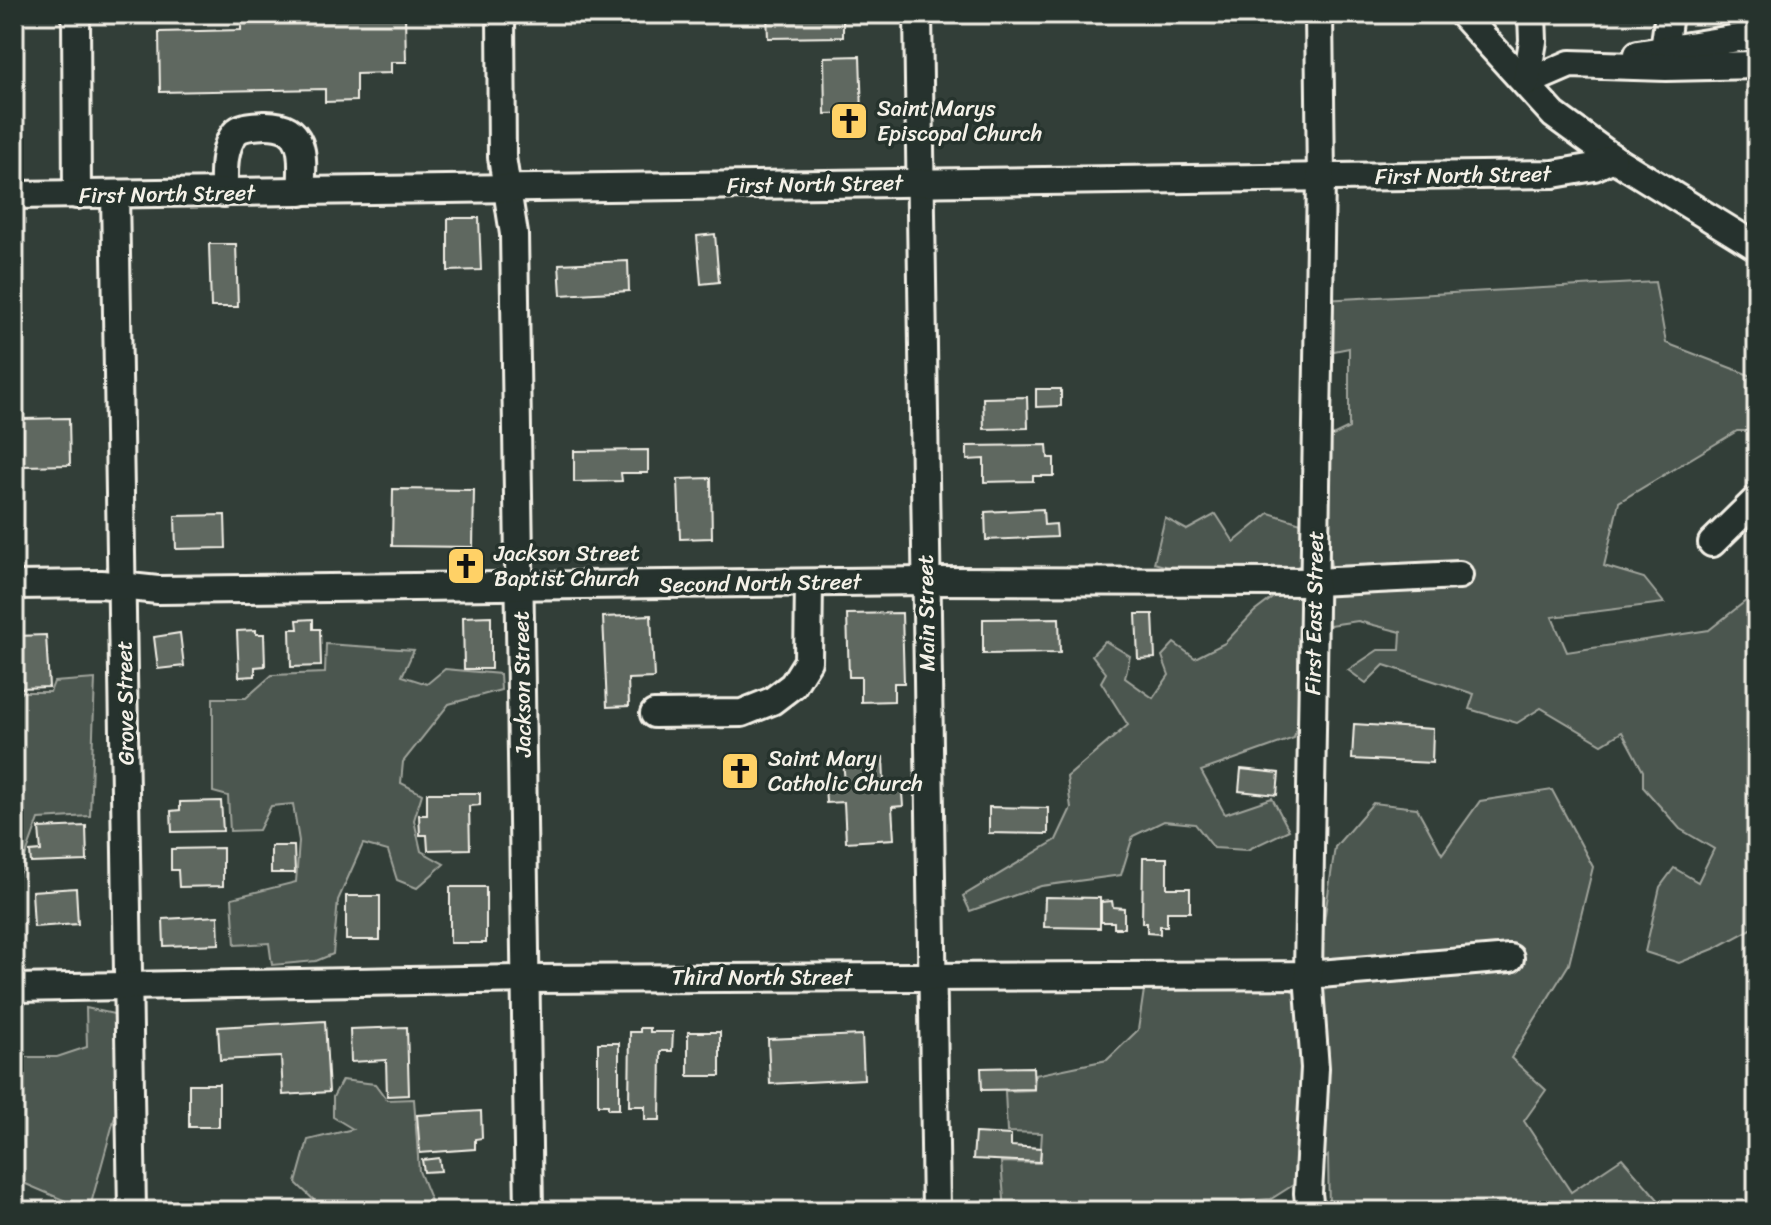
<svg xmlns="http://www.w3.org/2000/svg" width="1771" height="1225" font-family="Sriracha,sans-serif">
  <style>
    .green { fill: #4c564f; stroke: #a0a49c; stroke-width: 2 }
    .building { fill: #5f6861; stroke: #f4f1e8; stroke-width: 2 }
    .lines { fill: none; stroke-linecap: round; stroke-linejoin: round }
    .minor-casing { stroke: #f4f1e8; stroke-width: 32 }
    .minor { stroke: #26332d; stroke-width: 26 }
    .labels { text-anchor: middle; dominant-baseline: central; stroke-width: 7; stroke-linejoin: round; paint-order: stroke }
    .poi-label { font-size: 22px; fill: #f4f1e8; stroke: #26332d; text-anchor: start }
    .street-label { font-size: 22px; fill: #f4f1e8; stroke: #26332d }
  </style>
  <rect width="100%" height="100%" fill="#323e38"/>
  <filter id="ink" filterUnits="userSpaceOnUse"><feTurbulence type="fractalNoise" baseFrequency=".0125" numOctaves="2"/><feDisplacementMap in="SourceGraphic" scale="16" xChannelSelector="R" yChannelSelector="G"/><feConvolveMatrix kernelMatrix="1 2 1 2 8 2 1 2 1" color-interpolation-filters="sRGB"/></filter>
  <g filter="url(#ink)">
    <!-- green -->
    <g class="green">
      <polygon points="1655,282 1666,343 1757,378 1757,431 1737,431 1619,502 1604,566 1644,578 1664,603 1552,617 1567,652 1709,630 1757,592 1757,926 1716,948 1679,963 1645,952 1660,887 1674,868 1698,882 1714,849 1680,829 1643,787 1643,771 1622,732 1602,744 1541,708 1517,723 1469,709 1474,694 1384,665 1366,683 1348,670 1378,650 1400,650 1401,632 1358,621 1330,625 1303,697 1294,738 1201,771 1225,814 1272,798 1289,830 1247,850 1214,848 1195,824 1164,821 1133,836 1121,875 1041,886 970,911 963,896 1056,840 1071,808 1067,777 1128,725 1101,682 1106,673 1092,655 1105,641 1130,656 1125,678 1153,698 1169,675 1162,656 1174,643 1195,658 1225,643 1254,612 1275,596 1334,580 1329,554 1257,583 1218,582 1154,563 1165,518 1187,530 1216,514 1234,542 1269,513 1304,524 1318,443 1349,428 1349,348 1319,354 1323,300"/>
      <polygon points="326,644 414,650 402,676 427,684 445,669 500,674 501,690 449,704 403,762 401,783 422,794 414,820 421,851 444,864 417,888 397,880 388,851 363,844 338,900 333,954 316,961 272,965 269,943 235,945 232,898 296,882 299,841 293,804 271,806 259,830 230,831 228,796 213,792 213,698 246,698 272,675 325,673"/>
      <polygon points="95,679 90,816 39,819 14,888 14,692 50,692 54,682"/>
      <polygon points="1552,790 1593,867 1569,964 1511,1058 1546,1090 1524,1121 1571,1192 1622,1158 1668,1211 1329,1211 1328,1156 1312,1170 1312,1003 1335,847 1373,803 1417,808 1442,854 1480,801"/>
      <polygon points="1289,988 1309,1006 1309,1175 1271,1199 1243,1201 1243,1211 1005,1211 1001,1162 1040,1163 1042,1133 1007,1132 1005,1091 1034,1090 1035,1075 1107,1060 1138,1030 1144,990"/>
      <polygon points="86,1008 114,1014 117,1109 89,1211 14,1179 14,1050 20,1057 57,1057 87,1047"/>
      <polygon points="342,1080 375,1084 387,1100 414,1099 419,1171 435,1211 319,1211 319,1205 296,1183 308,1140 353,1129 333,1117 333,1097"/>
    </g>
    <!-- building -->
    <g class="building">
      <polygon points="241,14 405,14 406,62 391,62 391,73 356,74 356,101 325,102 325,89 160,92 159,32 241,30"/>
      <polygon points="767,14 843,14 843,37 768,38"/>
      <polygon points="860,56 862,113 825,114 824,57"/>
      <polygon points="448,218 479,218 481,270 448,271"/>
      <polygon points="715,234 719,282 701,284 697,236"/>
      <polygon points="209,244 236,244 238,307 211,307"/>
      <polygon points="628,261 629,291 561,295 559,264"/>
      <polygon points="1036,389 1061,389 1061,406 1036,407"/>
      <polygon points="1027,397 1028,428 984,429 983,398"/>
      <polygon points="69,418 70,465 23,466 22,419"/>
      <polygon points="1047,445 1048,458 1054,458 1054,476 1033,476 1033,481 984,482 984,459 967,460 967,446"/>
      <polygon points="648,450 648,473 621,473 622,481 574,482 574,451"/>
      <polygon points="711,478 712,538 680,539 678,479"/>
      <polygon points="393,489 474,490 473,547 392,546"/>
      <polygon points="1043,509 1044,525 1056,524 1057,537 986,540 985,512"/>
      <polygon points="225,515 226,548 176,549 175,516"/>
      <polygon points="902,613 904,683 894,683 894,701 861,702 861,677 849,677 847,614"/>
      <polygon points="1136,614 1153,614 1155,658 1138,659"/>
      <polygon points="651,615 654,678 628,679 629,706 607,707 603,617"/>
      <polygon points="491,616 491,669 464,669 463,617"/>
      <polygon points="1059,618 1060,653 983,654 983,619"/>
      <polygon points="313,619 313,629 320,629 321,666 291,667 290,629 298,629 297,620"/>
      <polygon points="256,630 256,634 264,634 265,666 255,667 255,676 239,677 237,631"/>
      <polygon points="180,633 184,666 158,669 154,637"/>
      <polygon points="46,635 49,687 18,688 16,636"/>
      <polygon points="1354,724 1433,729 1432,763 1352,759"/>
      <polygon points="883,757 884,781 901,780 903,806 892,807 894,839 846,842 844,802 826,803 825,785 845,783 843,760"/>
      <polygon points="1241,769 1279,773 1277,795 1239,791"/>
      <polygon points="427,793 480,793 480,805 469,806 470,849 428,850 427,835 420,835 419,815 427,815"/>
      <polygon points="221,801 223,831 172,832 171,811 180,810 180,802"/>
      <polygon points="989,807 1048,808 1048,834 989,833"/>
      <polygon points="86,826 87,861 31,863 30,852 41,851 39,828"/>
      <polygon points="271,846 294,846 295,873 271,873"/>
      <polygon points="223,848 223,886 179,887 178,870 171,870 171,849"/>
      <polygon points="1143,858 1167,858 1167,888 1190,888 1190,912 1167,912 1167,926 1160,926 1160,934 1147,933 1147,923 1142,923"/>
      <rect x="450" y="887" width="36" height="56"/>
      <polygon points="76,888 78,924 34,927 32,891"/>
      <rect x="346" y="896" width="34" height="44"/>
      <polygon points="1045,897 1100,898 1100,928 1044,927"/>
      <polygon points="1112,901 1113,907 1124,908 1124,928 1114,928 1114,922 1101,922 1101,902"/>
      <polygon points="218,916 219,944 164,946 163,919"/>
      <polygon points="325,1021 329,1092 283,1095 281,1057 220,1060 218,1027"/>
      <polygon points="407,1027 409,1095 387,1096 386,1060 351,1062 350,1029"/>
      <polygon points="640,1028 650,1028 650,1032 673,1032 672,1051 661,1051 660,1120 645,1120 645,1106 629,1106 630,1032 640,1032"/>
      <rect x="688" y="1032" width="32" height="44"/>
      <polygon points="862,1035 864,1079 770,1084 768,1039"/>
      <polygon points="598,1043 619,1043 619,1109 608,1109 608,1105 598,1105"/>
      <polygon points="1033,1067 1034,1089 982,1090 981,1068"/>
      <rect x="189" y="1084" width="30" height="43"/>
      <polygon points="481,1111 482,1138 475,1139 475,1149 420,1153 417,1115"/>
      <polygon points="975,1133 1011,1135 1011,1146 1041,1148 1040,1162 973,1159"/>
      <polygon points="439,1158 441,1171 424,1172 422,1160"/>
    </g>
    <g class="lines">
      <!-- minor casing -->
      <g class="minor-casing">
        <g id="minor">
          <polyline points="76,14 77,195"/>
          <polyline points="501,14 502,157 514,234 529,1211"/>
          <polyline points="918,14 936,1211"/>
          <polyline points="1462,14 1554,115 1613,158 1757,247"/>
          <polyline points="1664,50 1669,14"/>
          <polyline points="1638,54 1757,35"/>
          <polyline points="1526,83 1570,64 1666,67 1757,65"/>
          <polyline points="1526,83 1533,41 1532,14"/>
          <path d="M224,193C224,174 222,149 235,133C242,125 254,126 264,125C308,124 303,159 301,192"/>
          <polyline points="115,194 132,1211"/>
          <polyline points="14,195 1554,174 1594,167 1613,158"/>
          <polyline points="1712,543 1757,499"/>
          <polyline points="14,585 101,584 158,590 925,581 1315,582 1459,575"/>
          <polyline points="654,714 742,713 772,701 793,685 808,661 809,583"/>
          <polyline points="14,988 526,979 1308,975 1510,958"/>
          <polyline points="1310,1211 1308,1193 1315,1068 1308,975 1321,179 1319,14"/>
        </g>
      </g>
      <!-- minor -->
      <use href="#minor" class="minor"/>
    </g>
  </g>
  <!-- icons -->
  <defs>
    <g id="church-square" transform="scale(2)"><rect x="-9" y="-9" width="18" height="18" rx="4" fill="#ffd166" stroke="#26332d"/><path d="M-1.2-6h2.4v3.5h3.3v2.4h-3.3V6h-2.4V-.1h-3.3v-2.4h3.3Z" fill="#111"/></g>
  </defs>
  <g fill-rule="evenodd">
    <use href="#church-square" x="849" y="121"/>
    <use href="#church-square" x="466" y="566"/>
    <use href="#church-square" x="740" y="771"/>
  </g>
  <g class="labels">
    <!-- poi labels -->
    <g class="poi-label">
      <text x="877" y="108">Saint Marys<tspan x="877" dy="25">Episcopal Church</tspan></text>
      <text x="494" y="553">Jackson Street<tspan x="494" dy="25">Baptist Church</tspan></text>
      <text x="768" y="758">Saint Mary<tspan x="768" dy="25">Catholic Church</tspan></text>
    </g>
    <!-- street labels -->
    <g class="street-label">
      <text transform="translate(1463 175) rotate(-1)">First North Street</text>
      <text transform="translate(815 184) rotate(-1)">First North Street</text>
      <text transform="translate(167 194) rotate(-1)">First North Street</text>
      <text transform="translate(760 583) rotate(-1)">Second North Street</text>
      <text transform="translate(926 613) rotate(-91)">Main Street</text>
      <text transform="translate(1314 613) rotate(-89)">First East Street</text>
      <text transform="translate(522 684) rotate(-91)">Jackson Street</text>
      <text transform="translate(125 703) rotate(-91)">Grove Street</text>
      <text x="762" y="977">Third North Street</text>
    </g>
  </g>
  <!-- margin -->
  <rect width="1771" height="1225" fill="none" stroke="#26332d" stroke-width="48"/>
  <rect x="24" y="24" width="1723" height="1177" fill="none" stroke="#f4f1e8" stroke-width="3" filter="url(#ink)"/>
</svg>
